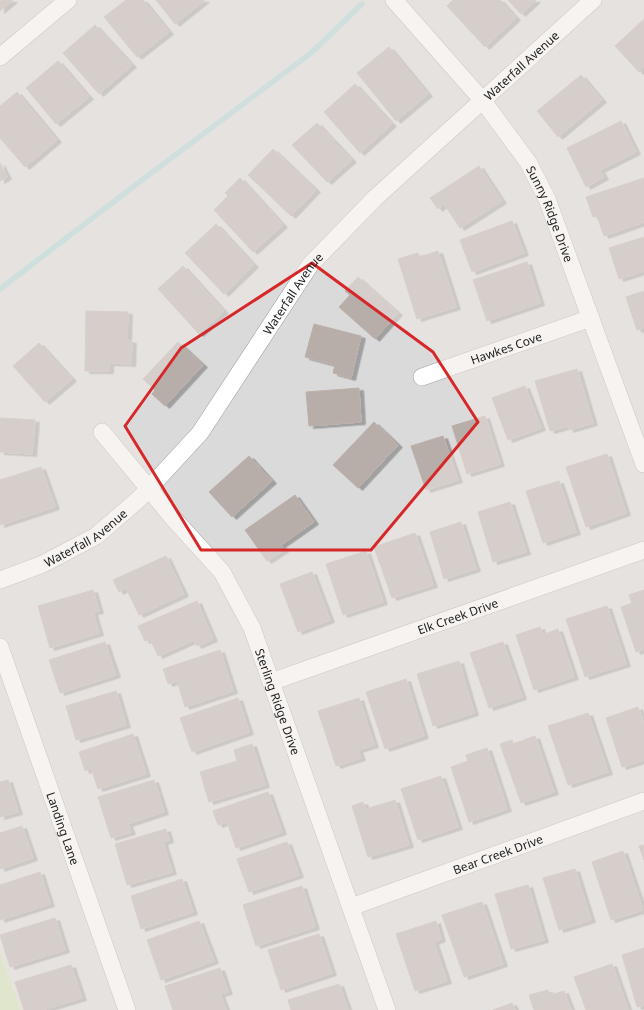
<svg xmlns="http://www.w3.org/2000/svg" width="644" height="1010" font-family="'Noto Sans',sans-serif">
  <style>
    .residential { fill: #dbdadb }
    .grass { fill: #cfe3af }
    .lines { fill: none; stroke-linecap: round; stroke-linejoin: round }
    .stream { stroke: #a8d3d7; stroke-width: 5.5 }
    .building { fill: #b7aeaa; stroke: #beafa8; filter: url(#shadow) }
    .minor-casing { stroke: #9e9e9e; stroke-width: 18 }
    .minor { stroke: #fff; stroke-width: 17 }
    .marked { fill: none; stroke: #d62828; stroke-width: 3; stroke-linejoin: round }
    .labels { text-anchor: middle; dominant-baseline: central; stroke-width: 3.5; stroke-linejoin: round; paint-order: stroke }
    .street-label { font-size: 12px; fill: #1d1d1d; stroke: #fff }
  </style>
  <defs>
    <filter id="shadow"><feDropShadow dx="4.5" dy="2.5" stdDeviation="0" flood-color="#0004"/></filter>
  </defs>
  <rect width="100%" height="100%" fill="#eee9e4"/>
  <!-- residential -->
  <polygon class="residential" points="0,0 644,0 644,1010 21,1010 0,952"/>
  <!-- grass -->
  <polygon class="grass" points="0,952 21,1010 0,1010"/>
  <g class="lines">
    <!-- stream -->
    <polyline class="stream" points="0,289 142,180 311,53 362,4"/>
  </g>
  <!-- building -->
  <g class="building">
    <polygon points="0,0 13,0 0,11"/>
    <polygon points="126,0 143,0 169,32 137,57 104,17"/>
    <polygon points="156,0 205,0 175,24"/>
    <polygon points="453,0 500,0 516,18 485,47 447,6"/>
    <polygon points="508,0 536,0 521,14"/>
    <polygon points="644,19 644,67 639,72 615,46"/>
    <polygon points="95,25 132,65 99,94 63,53"/>
    <polygon points="389,47 428,94 396,121 357,73"/>
    <polygon points="58,61 89,97 56,124 26,88"/>
    <polygon points="581,75 602,100 558,137 537,111"/>
    <polygon points="355,84 392,124 360,153 324,112"/>
    <polygon points="17,92 57,140 25,167 0,138 0,106"/>
    <polygon points="621,121 636,152 600,170 604,177 586,187 567,148"/>
    <polygon points="317,123 352,160 327,182 292,145"/>
    <polygon points="273,149 316,190 291,216 248,175"/>
    <polygon points="0,163 7,177 0,181"/>
    <polygon points="479,166 502,201 460,228 444,204 438,209 430,198"/>
    <polygon points="240,178 283,225 253,252 214,210 228,196 225,193"/>
    <polygon points="644,178 644,222 604,236 597,216 593,217 586,197"/>
    <polygon points="512,221 524,253 472,272 460,240"/>
    <polygon points="216,224 254,265 224,294 185,253"/>
    <polygon points="644,237 644,271 619,279 609,248"/>
    <polygon points="438,251 456,307 417,319 398,259 418,253 419,257"/>
    <polygon points="527,262 540,303 487,321 473,280"/>
    <polygon points="183,266 224,311 199,334 158,289"/>
    <polygon points="358,277 398,313 375,339 339,307 350,295 345,291"/>
    <polygon points="644,291 644,328 637,330 626,297"/>
    <polygon points="86,311 128,312 127,340 132,341 131,364 109,363 109,371 85,371"/>
    <polygon points="314,324 361,336 351,378 333,373 335,365 305,357"/>
    <polygon points="178,342 203,365 165,406 152,394 155,390 143,379"/>
    <polygon points="39,343 72,379 45,402 13,366"/>
    <polygon points="577,369 593,423 569,430 568,426 550,431 535,381"/>
    <polygon points="525,386 541,428 508,440 492,398"/>
    <polygon points="359,388 361,422 309,426 306,392"/>
    <polygon points="485,416 500,464 467,474 452,426"/>
    <polygon points="0,418 35,420 32,454 0,452"/>
    <polygon points="374,422 398,445 358,488 333,465"/>
    <polygon points="443,436 458,480 426,490 411,446"/>
    <polygon points="607,454 626,513 586,527 566,467"/>
    <polygon points="249,456 272,481 232,517 209,492"/>
    <polygon points="41,467 55,507 0,525 0,480"/>
    <polygon points="559,481 576,532 543,543 526,491"/>
    <polygon points="295,495 314,522 281,545 284,550 267,561 245,530"/>
    <polygon points="510,502 526,552 493,562 478,512"/>
    <polygon points="461,522 476,569 444,579 430,532"/>
    <polygon points="415,533 433,585 392,598 374,547"/>
    <polygon points="366,551 383,602 343,615 326,564"/>
    <polygon points="166,556 184,594 139,615 126,588 119,592 113,580"/>
    <polygon points="312,572 330,620 298,632 280,584"/>
    <polygon points="93,590 99,611 93,612 99,633 50,648 38,606"/>
    <polygon points="644,590 644,649 636,652 621,607 632,603 629,595"/>
    <polygon points="197,601 213,639 197,646 194,640 158,656 150,639 145,641 138,626"/>
    <polygon points="607,606 626,664 585,677 566,619"/>
    <polygon points="540,627 542,635 558,629 574,677 534,690 516,635"/>
    <polygon points="105,642 116,675 60,693 49,660"/>
    <polygon points="503,642 522,697 489,708 470,653"/>
    <polygon points="220,650 233,691 185,707 177,681 168,684 163,669"/>
    <polygon points="459,661 474,713 433,726 417,674"/>
    <polygon points="406,679 424,736 385,749 366,692"/>
    <polygon points="116,691 126,725 76,740 66,706"/>
    <polygon points="238,698 249,732 192,752 180,718"/>
    <polygon points="359,698 374,745 358,750 361,758 336,766 318,711"/>
    <polygon points="638,707 644,724 644,760 622,767 606,718"/>
    <polygon points="588,713 608,772 568,785 548,726"/>
    <polygon points="133,734 146,774 98,789 91,768 85,771 79,752"/>
    <polygon points="535,736 554,792 521,803 500,744 512,740 513,744"/>
    <polygon points="252,744 265,785 209,802 200,772 237,761 234,750"/>
    <polygon points="487,748 507,809 469,822 451,767 468,761 466,755"/>
    <polygon points="441,776 458,827 418,840 401,789"/>
    <polygon points="8,780 18,812 0,817 0,782"/>
    <polygon points="154,780 164,812 128,824 131,832 111,838 98,797"/>
    <polygon points="268,792 282,832 236,848 227,822 218,825 213,811"/>
    <polygon points="395,800 409,845 368,857 352,806 363,802 366,809"/>
    <polygon points="22,826 33,858 0,869 0,833"/>
    <polygon points="166,829 169,840 163,842 172,872 127,885 115,844"/>
    <polygon points="287,842 299,875 249,892 237,859"/>
    <polygon points="644,845 644,860 639,846"/>
    <polygon points="623,851 643,910 611,920 592,862"/>
    <polygon points="575,869 591,920 559,930 543,878"/>
    <polygon points="40,872 50,904 0,920 0,885"/>
    <polygon points="182,879 193,912 141,929 131,896"/>
    <polygon points="528,885 544,940 511,949 495,894"/>
    <polygon points="302,886 315,927 256,946 243,905"/>
    <polygon points="482,902 503,964 464,977 442,915"/>
    <polygon points="55,918 65,950 10,967 0,935"/>
    <polygon points="199,921 214,961 161,980 147,940"/>
    <polygon points="436,921 441,939 434,942 447,981 415,991 396,934"/>
    <polygon points="319,934 332,973 281,990 268,950"/>
    <polygon points="644,948 644,1005 637,1007 622,955"/>
    <polygon points="612,964 628,1010 586,1010 574,977"/>
    <polygon points="71,965 82,998 42,1010 24,1010 15,982"/>
    <polygon points="220,968 228,992 220,994 226,1010 173,1010 165,986"/>
    <polygon points="339,984 348,1010 291,1010 288,1000"/>
    <polygon points="548,990 550,995 564,991 571,1010 534,1010 529,995"/>
    <polygon points="512,1003 515,1010 493,1010"/>
  </g>
  <g class="lines">
    <!-- minor casing -->
    <g class="minor-casing">
      <g id="minor">
        <path id="s1" d="M394,0L483,101L528,162L547,199L644,464"/>
        <polyline points="0,57 68,0"/>
        <path id="s2" d="M422,377L591,318"/>
        <path id="s3" d="M102,432L173,518L222,572L252,628L387,1010"/>
        <path id="s4" d="M0,580L43,564L96,536L140,498L200,433L310,265L375,198L593,0"/>
        <path id="s5" d="M0,647L127,1010"/>
        <path id="s6" d="M271,682L644,550"/>
        <path id="s7" d="M351,907L644,801"/>
      </g>
    </g>
    <!-- minor -->
    <use href="#minor" class="minor"/>
  </g>
  <!-- marked area -->
  <path d="M0 0H644V1010H0ZM312,263L433,352L478,422L371,550H201L125,426L181,348Z" fill="#eee9e4" fill-opacity=".55" fill-rule="evenodd"/>
  <path class="marked" d="M312,263L433,352L478,422L371,550H201L125,426L181,348Z"/>
  <g class="labels">
    <!-- street labels -->
    <g class="street-label">
      <text stroke="none"><textPath href="#s4" startOffset="744">Waterfall Avenue</textPath></text>
      <text stroke="none"><textPath href="#s1" startOffset="267">Sunny Ridge Drive</textPath></text>
      <text stroke="none"><textPath href="#s4" startOffset="420">Waterfall Avenue</textPath></text>
      <text stroke="none"><textPath href="#s2" startOffset="89">Hawkes Cove</textPath></text>
      <text stroke="none"><textPath href="#s4" startOffset="96">Waterfall Avenue</textPath></text>
      <text stroke="none"><textPath href="#s6" startOffset="198">Elk Creek Drive</textPath></text>
      <text stroke="none"><textPath href="#s3" startOffset="326">Sterling Ridge Drive</textPath></text>
      <text stroke="none"><textPath href="#s5" startOffset="192">Landing Lane</textPath></text>
      <text stroke="none"><textPath href="#s7" startOffset="156">Bear Creek Drive</textPath></text>
    </g>
  </g>
</svg>
